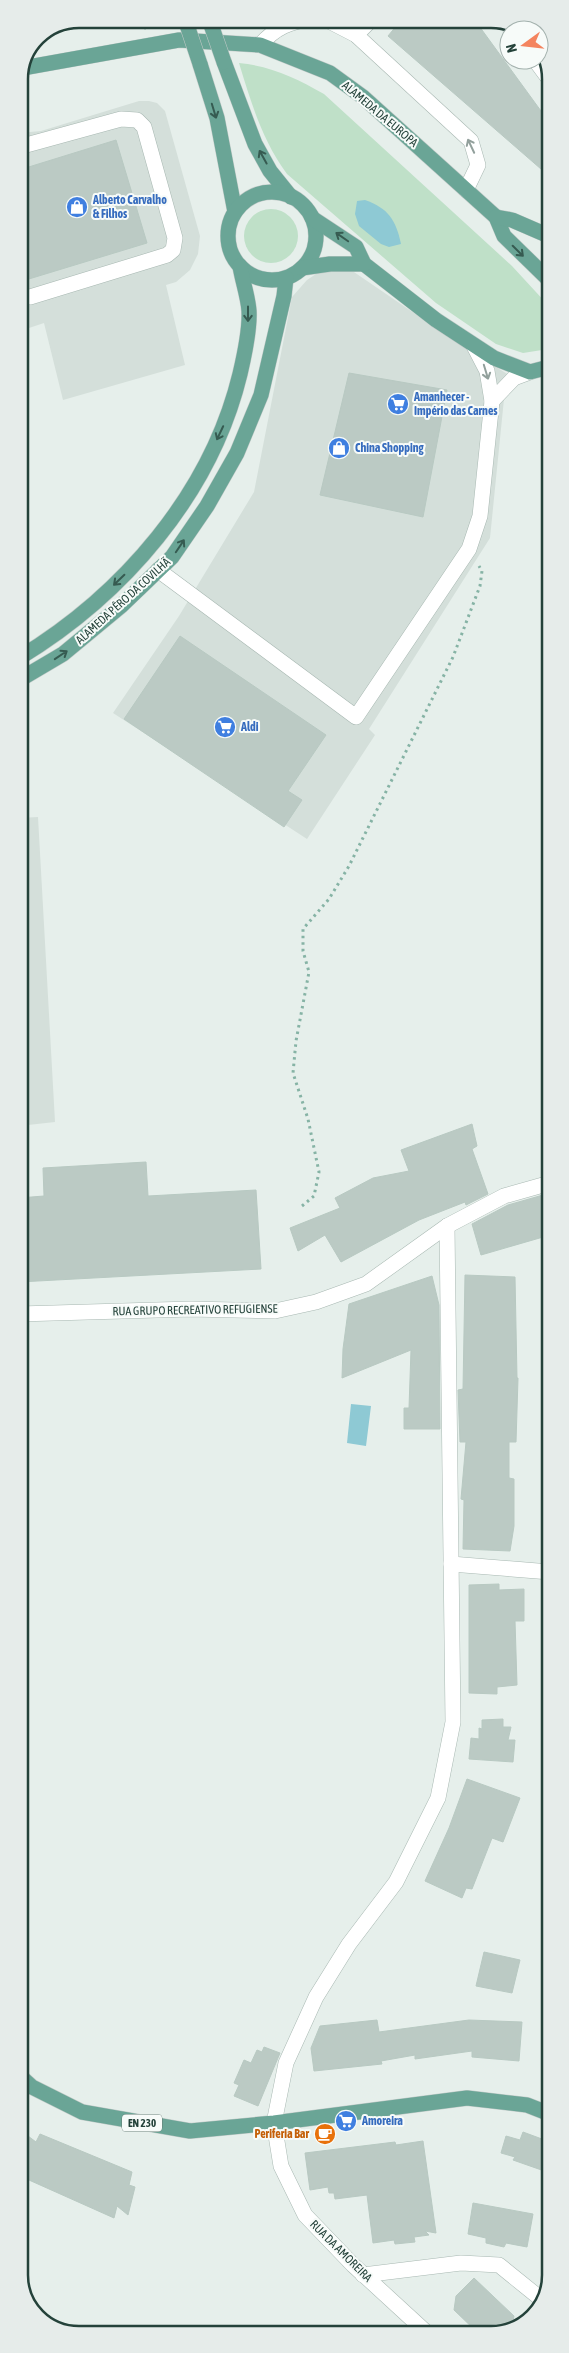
<svg xmlns="http://www.w3.org/2000/svg" width="569" height="2353" font-family="'Asap Condensed',sans-serif">
  <style>
    .built { fill: #d4dfda }
    .green { fill: #bfe0c8 }
    .water { fill: #8ec9d4 }
    .building { fill: #bbcac4; stroke: #b8c9c2 }
    .lines { fill: none; stroke-linecap: round; stroke-linejoin: round }
    .minor-casing { stroke: #a8b8b2; stroke-width: 16 }
    .major-casing { stroke: #c2cac8; stroke-width: 16 }
    .path { stroke: #86b3a5; stroke-width: 3; stroke-dasharray: 2.5 4; stroke-linecap: butt }
    .minor { stroke: #fff; stroke-width: 15 }
    .major { stroke: #6aa596; stroke-width: 15 }
    .major-bridge-casing { stroke: #c2cac8; stroke-width: 16; stroke-linecap: butt }
    .major-bridge { stroke: #6aa596; stroke-width: 15 }
    .oneway { stroke: #365b51 }
    .oneway2 { stroke: #92a09c }
    .labels { text-anchor: middle; dominant-baseline: central; stroke-width: 4; stroke-linejoin: round; paint-order: stroke }
    .shield { fill: #f7fbf9; stroke: #637a73; stroke-width: 1 }
    .shield-label { font-size: 11px; font-weight: bold; fill: #24423a }
    .street-label { font-size: 12px; fill: #24423a; stroke: #f7fbf9 }
    .shop-label { font-size: 12px; font-weight: bold; fill: #366cbe; stroke: #f7fbf9; text-anchor: start }
    .food-label { font-size: 12px; font-weight: bold; fill: #c56008; stroke: #f7fbf9; text-anchor: end }
    .rim { fill: none; stroke: #24423a; stroke-width: 2.5 }
  </style>
  <rect width="100%" height="100%" fill="#e6efeb"/>
  <!-- built -->
  <g class="built">
    <polygon points="139,101 149,101 157,103 165,111 200,236 198,254 190,270 176,282 166,285 185,365 63,400 44,323 23,330 19,317 19,133 41,131"/>
    <polygon points="351,270 474,354 516,379 504,399 490,538 369,729 375,735 307,839 113,713 179,616 254,492 292,297 307,280 319,272"/>
    <polygon points="19,792 20,818 38,817 55,1122 19,1126"/>
  </g>
  <!-- green -->
  <g class="green">
    <path d="M239,63C271,66 296,78 324,94L512,266L547,304L549,309V340L542,350L523,353L496,344L436,303L287,174C262,140 251,102 239,63Z"/>
    <circle cx="271" cy="236" r="27"/>
  </g>
  <!-- water -->
  <g class="water">
    <path d="M365,200C388,208 396,220 401,244L389,247L381,244L359,226L355,214L357,201Z"/>
    <polygon points="351,1404 371,1406 366,1446 347,1443"/>
  </g>
  <!-- building -->
  <g class="building">
    <polygon points="402,19 474,19 549,122 549,176 388,36"/>
    <polygon points="116,140 147,243 19,282 19,170"/>
    <polygon points="349,373 447,390 423,517 320,495"/>
    <polygon points="180,636 326,735 288,791 302,800 284,827 124,719"/>
    <polygon points="472,1124 477,1146 472,1149 488,1194 466,1205 465,1202 419,1220 341,1262 325,1235 298,1251 290,1228 340,1208 335,1198 373,1178 409,1171 401,1150"/>
    <polygon points="146,1162 148,1196 256,1190 261,1269 19,1282 19,1198 44,1196 43,1168"/>
    <polygon points="550,1193 550,1235 481,1255 472,1224 508,1205"/>
    <polygon points="465,1275 515,1277 517,1378 518,1378 516,1442 509,1442 509,1478 514,1479 514,1526 510,1551 463,1549 464,1500 461,1499 466,1442 460,1442 458,1390 463,1389"/>
    <polygon points="432,1276 439,1305 440,1429 404,1429 404,1408 409,1408 411,1350 342,1378 343,1349 349,1304"/>
    <polygon points="499,1584 499,1590 524,1589 524,1621 515,1621 517,1685 497,1687 497,1694 469,1693 469,1585"/>
    <polygon points="503,1719 503,1727 511,1727 508,1740 515,1740 513,1762 469,1759 471,1738 479,1739 479,1728 482,1729 482,1720"/>
    <polygon points="467,1779 520,1798 503,1842 492,1838 472,1889 466,1888 462,1898 425,1881 449,1828"/>
    <polygon points="484,1952 520,1960 512,1993 476,1986"/>
    <polygon points="377,2020 379,2032 469,2020 522,2022 519,2061 472,2057 472,2051 415,2059 415,2055 381,2061 382,2064 314,2071 311,2048 320,2026"/>
    <polygon points="264,2047 280,2053 258,2106 234,2096 239,2085 234,2083 244,2060 251,2063 257,2050 262,2052"/>
    <polygon points="20,2130 36,2142 40,2134 132,2172 129,2185 135,2187 128,2215 117,2206 114,2218 20,2176"/>
    <polygon points="523,2132 550,2142 550,2173 513,2160 515,2157 501,2153 506,2136 520,2140"/>
    <polygon points="423,2141 436,2233 425,2231 429,2235 414,2237 415,2242 395,2244 394,2240 373,2243 367,2195 335,2199 334,2193 329,2193 328,2187 310,2190 305,2153 395,2142 396,2145"/>
    <polygon points="473,2203 533,2214 527,2247 506,2243 504,2247 486,2243 486,2238 468,2234"/>
    <polygon points="474,2278 514,2316 512,2327 502,2333 478,2333 454,2310 456,2296"/>
  </g>
  <g class="lines">
    <!-- minor casing -->
    <g class="minor-casing">
      <g id="minor">
        <polyline points="325,19 356,35 471,141 478,165 466,190"/>
        <polyline points="507,24 512,30"/>
        <polyline points="356,35 372,19"/>
        <path d="M260,45C275,28 290,21 313,19"/>
        <polyline points="535,60 549,79"/>
        <polyline points="19,147 121,119 137,120 144,127 175,238 173,250 167,255 30,297"/>
        <polyline points="492,401 514,378 530,372"/>
        <polyline points="158,570 356,717 469,549 480,516 492,401 487,371 474,346"/>
        <polyline points="19,1314 191,1309 275,1311 316,1302 366,1284 447,1226 504,1196 550,1183"/>
        <polyline points="451,1564 550,1572"/>
        <polyline points="363,2275 461,2263 499,2265 541,2299"/>
        <polyline points="427,2333 353,2265 305,2215 281,2166 274,2123 286,2063 316,1997 349,1944 396,1882 438,1798 453,1722 447,1226"/>
      </g>
    </g>
    <!-- major casing -->
    <g class="major-casing">
      <g id="major">
        <polyline points="224,62 255,144 270,171 291,197"/>
        <polyline points="200,64 217,118 235,212"/>
        <polyline points="23,68 179,40 260,45 330,73 363,97 496,217 504,236 549,280"/>
        <circle cx="272" cy="236" r="44"/>
        <polyline points="496,217 512,220 549,236"/>
        <polyline points="312,218 356,247 364,264 436,320 494,358 530,372 549,367"/>
        <polyline points="302,268 330,264 364,264"/>
        <path d="M19,658C123,595 211,494 240,374C244,357 250,329 249,311C248,296 242,280 240,266"/>
        <polyline points="19,680 63,654 121,606 172,557 207,506 237,453 261,395 284,296 286,278"/>
        <polyline points="20,2076 32,2087 82,2112 190,2131 274,2123 467,2098 527,2105 550,2114"/>
      </g>
    </g>
    <!-- path -->
    <g class="path">
      <polyline points="144,29 151,19"/>
      <polyline points="302,1206 314,1196 319,1172 308,1119 293,1073 296,1041 309,972 303,951 303,929 329,899 349,866 453,657 480,586 482,571 479,566"/>
    </g>
    <!-- minor -->
    <use href="#minor" class="minor"/>
    <!-- major -->
    <use href="#major" class="major"/>
    <!-- major-bridge casing -->
    <g class="major-bridge-casing">
      <g id="major-bridge">
        <polyline points="185,19 200,64"/>
        <polyline points="209,19 224,62"/>
      </g>
    </g>
    <!-- major-bridge -->
    <use href="#major-bridge" class="major-bridge"/>
  </g>
  <!-- one-way arrows -->
  <defs><path id="oneway-shaft" d="M-6 0H5M1.5-3L5.5 0L1.5 3" fill="none" stroke-width="1.6" stroke-linecap="round" stroke-linejoin="round" transform="scale(1.25)"/></defs>
  <g class="oneway">
    <use href="#oneway-shaft" transform="translate(214 111) rotate(73)"/>
    <use href="#oneway-shaft" transform="translate(263 157) rotate(-119)"/>
    <use href="#oneway-shaft" transform="translate(342 237) rotate(-145)"/>
    <use href="#oneway-shaft" transform="translate(518 251) rotate(45)"/>
    <use href="#oneway-shaft" transform="translate(248 314) rotate(90)"/>
    <use href="#oneway-shaft" transform="translate(220 433) rotate(115)"/>
    <use href="#oneway-shaft" transform="translate(180 546) rotate(-56)"/>
    <use href="#oneway-shaft" transform="translate(119 580) rotate(136)"/>
    <use href="#oneway-shaft" transform="translate(61 655) rotate(-34)"/>
  </g>
  <g class="oneway2">
    <use href="#oneway-shaft" transform="translate(471 146) rotate(-115)"/>
    <use href="#oneway-shaft" transform="translate(486 372) rotate(73)"/>
  </g>
  <!-- icons -->
  <defs>
    <g id="shop-disc" transform="scale(1.125)"><circle r="9.5" fill="#3f7fe0" stroke="#f7fbf9"/><path d="M-5-2.5h2.3a2.7 3.5 0 0 1 5.4 0H5L5.5 6h-11ZM-1.5-2.5h3a1.5 2.3 0 0 0-3 0Z" fill="#fff"/></g>
    <g id="supermarket-disc" transform="scale(1.125)"><circle r="9.5" fill="#3f7fe0" stroke="#f7fbf9"/><path d="M-6-5.5h2.5l.6 2H6L4.5 2H-2.5L-4.4-4H-6ZM-1.5 3.2a1.3 1.3 0 1 0 .1 0ZM3 3.2a1.3 1.3 0 1 0 .1 0Z" fill="#fff"/></g>
    <g id="cafe-disc" transform="scale(1.125)"><circle r="9.5" fill="#e8710a" stroke="#f7fbf9"/><path d="M-5.5-4.5H6V0H3Q3 3.5 0 3.5H-2.5Q-5.5 3.5-5.5 0ZM3-3.2v2h1.7v-2ZM-6 4.5H4V6H-6Z" fill="#fff"/></g>
  </defs>
  <g fill-rule="evenodd">
    <use href="#shop-disc" x="77" y="207"/>
    <use href="#supermarket-disc" x="398" y="404"/>
    <use href="#shop-disc" x="339" y="448"/>
    <use href="#supermarket-disc" x="225" y="727"/>
    <use href="#supermarket-disc" x="346" y="2121"/>
    <use href="#cafe-disc" x="325" y="2134"/>
  </g>
  <g class="labels">
    <!-- shield labels -->
    <rect class="shield" x="122" y="2114.5" width="40" height="17" rx="4"/>
    <g class="shield-label">
      <text x="142" y="2123">EN 230</text>
    </g>
    <!-- street labels -->
    <g class="street-label">
      <text transform="translate(380 114) rotate(40)">ALAMEDA DA EUROPA</text>
      <text transform="translate(123 601) rotate(-42)">ALAMEDA PÊRO DA COVILHÃ</text>
      <text transform="translate(195 1310) rotate(-1)">RUA GRUPO RECREATIVO REFUGIENSE</text>
      <text transform="translate(341 2251) rotate(45)">RUA DA AMOREIRA</text>
    </g>
    <!-- shop labels -->
    <g class="shop-label">
      <text x="93" y="200">Alberto Carvalho<tspan x="93" dy="14">&amp; Filhos</tspan></text>
      <text x="414" y="397">Amanhecer -<tspan x="414" dy="14">Império das Carnes</tspan></text>
      <text x="355" y="448">China Shopping</text>
      <text x="241" y="727">Aldi</text>
      <text x="362" y="2121">Amoreira</text>
    </g>
    <!-- food labels -->
    <g class="food-label">
      <text x="309" y="2134">Periferia Bar</text>
    </g>
  </g>
  <!-- crop -->
  <path d="M0 0H569V2353H0ZM79 28H491A51 51 0 0 1 542 79V2275A51 51 0 0 1 491 2326H79A51 51 0 0 1 28 2275V79A51 51 0 0 1 79 28Z" fill="#e6ecea" fill-rule="evenodd"/>
  <path class="rim" d="M79 28H491A51 51 0 0 1 542 79V2275A51 51 0 0 1 491 2326H79A51 51 0 0 1 28 2275V79A51 51 0 0 1 79 28Z"/>
  <!-- north arrow -->
  <g transform="translate(524 45) rotate(255)"><circle r="24" fill="#f7fbf9" stroke="#a3b1ad"/>
  <path d="M0-4L9 19L0 12L-9 19Z" fill="#f4845f"/>
  <text y="-8" font-size="14" font-weight="bold" text-anchor="middle" fill="#24423a">N</text>
  </g>
</svg>
